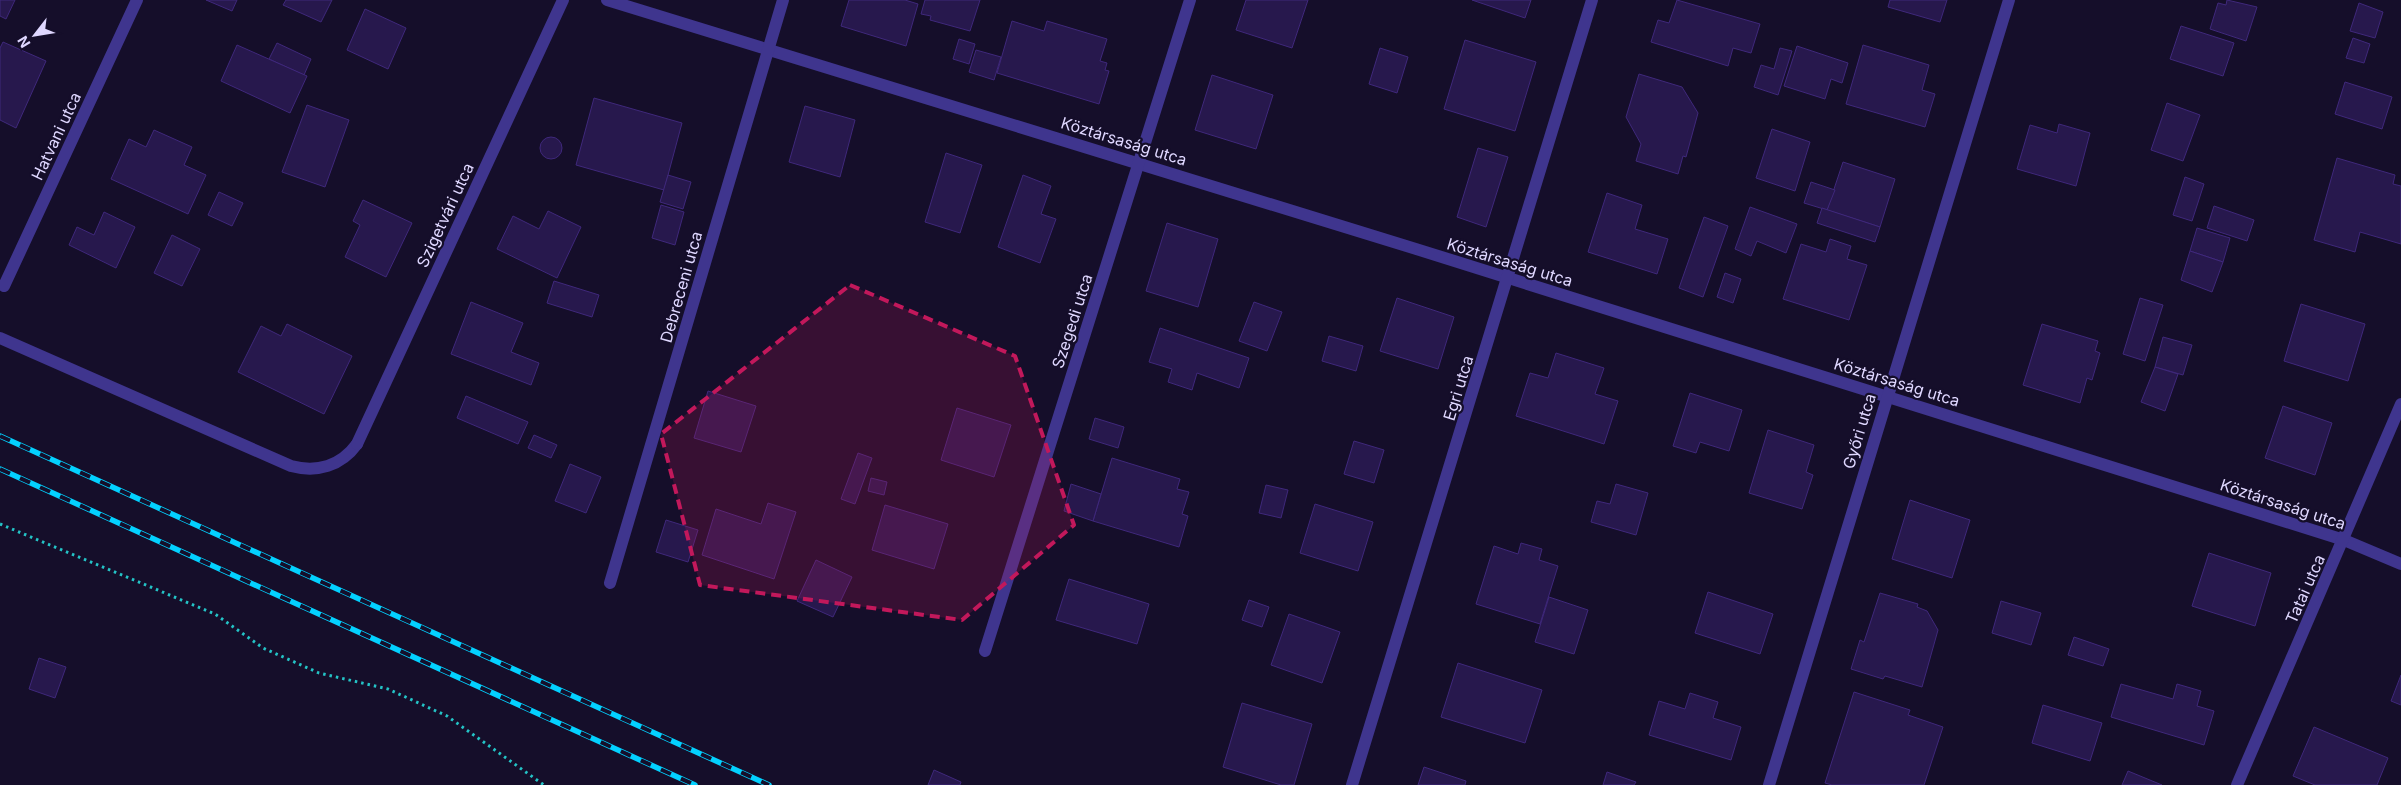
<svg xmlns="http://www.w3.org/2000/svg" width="2401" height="785" font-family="Inter,sans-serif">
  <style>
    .building { fill: #27184d; stroke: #3f287b }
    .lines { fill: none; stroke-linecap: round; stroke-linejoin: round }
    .path { stroke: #24c3c6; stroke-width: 3; stroke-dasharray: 2.5 4; stroke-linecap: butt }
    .service { stroke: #3f358e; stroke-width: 12 }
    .minor { stroke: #3f358e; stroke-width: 12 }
    .rail-casing { stroke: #03d1ff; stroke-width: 5.5 }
    .rail { stroke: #150e2a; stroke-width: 4; stroke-dasharray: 11; stroke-linecap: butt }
    .marked { fill: #c2185b; fill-opacity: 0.2; stroke: #c2185b; stroke-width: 4; stroke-dasharray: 10 6; stroke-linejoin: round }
    .labels { text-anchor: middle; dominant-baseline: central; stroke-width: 4.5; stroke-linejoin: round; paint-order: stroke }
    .street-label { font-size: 16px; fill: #dfd7ff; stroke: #150e2a }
  </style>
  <rect width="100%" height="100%" fill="#150e2a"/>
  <!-- building -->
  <g class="building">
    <polygon points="0,0 15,0 6,19 0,16"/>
    <polygon points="206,0 237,0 232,11"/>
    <polygon points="286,0 332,0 321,22 283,5"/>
    <polygon points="849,0 905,0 918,4 906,46 841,26"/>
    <polygon points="925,0 980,0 970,31 930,20 931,16 921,14"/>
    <polygon points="1246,0 1308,0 1292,48 1236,30"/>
    <polygon points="1472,0 1531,0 1525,18"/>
    <polygon points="1677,0 1760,24 1751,53 1733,48 1728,66 1651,42 1658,20 1669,23"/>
    <polygon points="1890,0 1947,0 1940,22 1888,7"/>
    <polygon points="2227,0 2257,7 2246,41 2210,29 2218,3 2226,5"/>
    <polygon points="2359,3 2383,12 2375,38 2350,31"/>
    <polygon points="365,9 406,28 388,69 347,50"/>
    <polygon points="1012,21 1044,31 1047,21 1107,39 1100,61 1107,63 1105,70 1109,71 1099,104 997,73"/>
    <polygon points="2181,26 2234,43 2223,76 2170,59"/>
    <polygon points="2353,38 2370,44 2364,63 2346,58"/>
    <polygon points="959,39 975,44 969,64 953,59"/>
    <polygon points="1465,40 1536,62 1515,131 1444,109"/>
    <polygon points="3,42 46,61 16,128 0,120 0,48"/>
    <polygon points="277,43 311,59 304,75 269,59"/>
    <polygon points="237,45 307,76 290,113 221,81"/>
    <polygon points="1863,45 1929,65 1922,90 1935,94 1925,127 1846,104"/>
    <polygon points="1797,46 1848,63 1842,83 1831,79 1825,99 1784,86"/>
    <polygon points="1380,48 1408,57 1397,93 1369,84"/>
    <polygon points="1780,48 1792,51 1778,95 1754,87 1761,65 1774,69"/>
    <polygon points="976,50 1001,57 994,80 969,72"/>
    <polygon points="1639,74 1682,87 1698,113 1686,157 1683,156 1678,174 1636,161 1641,144 1626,117"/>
    <polygon points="1212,75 1273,95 1256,149 1195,130"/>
    <polygon points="2345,82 2392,97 2382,129 2335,114"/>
    <polygon points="594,98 682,123 664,190 576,165"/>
    <polygon points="2167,103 2200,115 2183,161 2151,150"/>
    <polygon points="307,105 349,120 325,187 282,172"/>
    <polygon points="805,106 855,120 840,177 789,162"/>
    <polygon points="2059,124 2090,133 2076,186 2017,169 2030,125 2057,133"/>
    <polygon points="1772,129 1810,142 1795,191 1756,178"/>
    <polygon points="154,130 192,147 184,165 206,175 188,214 111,179 129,139 146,147"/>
    <circle cx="551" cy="148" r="11"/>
    <polygon points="1478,148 1508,157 1486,227 1457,217"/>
    <polygon points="946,153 982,165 960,233 925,222"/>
    <polygon points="2337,158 2395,175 2393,184 2401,186 2401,244 2360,232 2355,252 2314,240"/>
    <polygon points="1843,162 1895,179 1880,227 1827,210"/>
    <polygon points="668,175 691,182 683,209 660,202"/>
    <polygon points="1023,175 1051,186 1041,214 1056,219 1040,263 998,247"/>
    <polygon points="2185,177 2204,184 2192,221 2173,215"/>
    <polygon points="1811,182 1835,190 1827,210 1804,203"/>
    <polygon points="219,192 243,203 232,226 208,215"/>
    <polygon points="1607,193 1642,205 1635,229 1668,239 1657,274 1588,252"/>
    <polygon points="363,200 412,223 386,277 345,257 360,225 353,221"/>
    <polygon points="661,205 684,212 675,245 652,238"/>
    <polygon points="2214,206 2254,220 2247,241 2207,228"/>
    <polygon points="1750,207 1797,224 1786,253 1757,241 1751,256 1735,249"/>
    <polygon points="1822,208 1880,227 1875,242 1817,223"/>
    <polygon points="548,211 581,227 557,278 497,249 513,216 539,229"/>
    <polygon points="104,212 135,227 116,268 69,245 77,227 94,235"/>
    <polygon points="1704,217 1728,226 1703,297 1679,288"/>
    <polygon points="1167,223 1218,239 1198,307 1146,291"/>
    <polygon points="2197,228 2230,238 2223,262 2190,251"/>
    <polygon points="172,235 200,249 182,286 154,273"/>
    <polygon points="1830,239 1851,246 1847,259 1867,265 1849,320 1783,299 1801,244 1826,252"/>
    <polygon points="2190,251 2223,262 2212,292 2181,280"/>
    <polygon points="1725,273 1741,279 1733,303 1717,297"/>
    <polygon points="554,281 599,295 592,317 547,303"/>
    <polygon points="1397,298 1454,317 1438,369 1380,351"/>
    <polygon points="2140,298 2163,305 2145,361 2123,354"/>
    <polygon points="471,302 523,323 511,352 539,363 531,385 451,354"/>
    <polygon points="1254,302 1282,312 1267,351 1239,341"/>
    <polygon points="2301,304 2365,324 2348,381 2284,361"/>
    <polygon points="287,324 352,356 324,414 238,372 261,326 281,336"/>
    <polygon points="2042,324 2098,341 2095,351 2100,353 2092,380 2087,378 2080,403 2023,385"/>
    <polygon points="1160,328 1249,358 1239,388 1197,373 1192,390 1168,382 1172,369 1149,362"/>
    <polygon points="1329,336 1363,346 1356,371 1322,361"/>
    <polygon points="2163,337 2192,345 2183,375 2155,367"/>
    <polygon points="1556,353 1604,368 1595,394 1618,401 1604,444 1516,416 1530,373 1548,378"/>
    <polygon points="2155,367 2178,374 2165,411 2141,402"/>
    <polygon points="708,391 756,406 741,452 694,438"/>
    <polygon points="1690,393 1742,410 1729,451 1700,442 1696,453 1673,446"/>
    <polygon points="466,396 528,422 518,444 457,418"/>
    <polygon points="2283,406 2332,423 2315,475 2265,458"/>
    <polygon points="957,408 1011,425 994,477 941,460"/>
    <polygon points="1095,418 1124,427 1118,448 1089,439"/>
    <polygon points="1768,430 1814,445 1806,472 1813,475 1802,509 1749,493"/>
    <polygon points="534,435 557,445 551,458 528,448"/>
    <polygon points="1354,441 1384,450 1374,483 1344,474"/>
    <polygon points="858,453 872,458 855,504 841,499"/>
    <polygon points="1112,458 1180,479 1177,489 1189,492 1182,514 1188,516 1179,547 1093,521"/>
    <polygon points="570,464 601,477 586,513 555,501"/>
    <polygon points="871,478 887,482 884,495 868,491"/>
    <polygon points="1071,484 1101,494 1093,521 1064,511"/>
    <polygon points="1616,484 1648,493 1636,535 1591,522 1597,501 1610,504"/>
    <polygon points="1266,485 1288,490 1281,518 1259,513"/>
    <polygon points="1910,500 1970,520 1952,578 1892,559"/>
    <polygon points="768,503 796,512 774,579 702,555 716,509 761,524"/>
    <polygon points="1315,504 1373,522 1358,571 1300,553"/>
    <polygon points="885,505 948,524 934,569 872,550"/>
    <polygon points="666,520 698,530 688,562 656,552"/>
    <polygon points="1521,543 1542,549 1539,560 1558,566 1540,624 1476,604 1494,546 1518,554"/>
    <polygon points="2209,553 2271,573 2255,626 2192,606"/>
    <polygon points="816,560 852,577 833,617 797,601"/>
    <polygon points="1069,579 1149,604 1137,644 1056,620"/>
    <polygon points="1708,592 1773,614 1760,654 1695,633"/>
    <polygon points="1880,593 1918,604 1917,607 1927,611 1938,630 1922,687 1885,676 1883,679 1851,669 1860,640 1864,642"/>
    <polygon points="1549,597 1588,610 1574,654 1535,642"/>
    <polygon points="1249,600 1269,607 1262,627 1242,620"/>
    <polygon points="2001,601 2041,613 2031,645 1992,633"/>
    <polygon points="1289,614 1340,632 1322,683 1271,665"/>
    <polygon points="2074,637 2109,649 2103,666 2068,655"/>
    <polygon points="39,658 66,667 55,698 29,689"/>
    <polygon points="1458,663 1542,690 1525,743 1441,717"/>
    <polygon points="2401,675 2401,705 2391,701"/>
    <polygon points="2121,684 2173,699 2177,684 2201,691 2197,706 2214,711 2204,745 2111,717"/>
    <polygon points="1854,692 1910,710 1908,715 1943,727 1924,785 1832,785 1825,783"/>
    <polygon points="1690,693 1718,702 1713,718 1741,727 1731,760 1649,735 1659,701 1685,709"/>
    <polygon points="1242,703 1312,724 1294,785 1281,785 1223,767"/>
    <polygon points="2043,705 2102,723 2090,761 2032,743"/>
    <polygon points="2314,727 2388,758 2377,785 2315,785 2293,776"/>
    <polygon points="1424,767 1466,781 1465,785 1418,785"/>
    <polygon points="934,770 961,782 960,785 928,785"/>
    <polygon points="2128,771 2162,785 2122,785"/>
    <polygon points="1607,772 1636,782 1634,785 1603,785"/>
  </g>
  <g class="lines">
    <!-- path -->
    <polyline class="path" points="0,524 215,614 263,648 319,673 388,689 447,716 544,785"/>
    <!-- service -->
    <path class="service" d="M0,338L291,466C317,473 341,466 357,444"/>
    <!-- minor -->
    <g class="minor">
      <path d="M607,0C1187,176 1766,358 2344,540L2401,564"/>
      <polyline points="4,286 137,0"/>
      <polyline points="357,444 563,0"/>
      <polyline points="610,583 783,0"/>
      <polyline points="985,651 1190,0"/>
      <polyline points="1352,785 1592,0"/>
      <polyline points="1769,785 2009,0"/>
      <polyline points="2237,785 2401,404"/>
    </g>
    <!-- rail casing -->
    <g class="rail-casing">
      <g id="rail">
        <polyline points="0,436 769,785"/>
        <polyline points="0,469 695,785"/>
      </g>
    </g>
    <!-- rail -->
    <use href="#rail" class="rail"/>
  </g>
  <!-- marked area -->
  <path class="marked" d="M850,285L1015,356L1074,525L962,620L700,585L661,434Z"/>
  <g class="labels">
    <!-- street labels -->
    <g class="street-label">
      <text transform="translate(56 136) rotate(-65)">Hatvani utca</text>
      <text transform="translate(1124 141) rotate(17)">Köztársaság utca</text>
      <text transform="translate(445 215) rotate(-65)">Szigetvári utca</text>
      <text transform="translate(1510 262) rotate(17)">Köztársaság utca</text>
      <text transform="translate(681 287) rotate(-74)">Debreceni utca</text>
      <text transform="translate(1072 321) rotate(-72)">Szegedi utca</text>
      <text transform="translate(1897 382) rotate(17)">Köztársaság utca</text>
      <text transform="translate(1458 388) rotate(-73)">Egri utca</text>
      <text transform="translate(1859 431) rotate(-73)">Győri utca</text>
      <text transform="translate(2283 504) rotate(18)">Köztársaság utca</text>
      <text transform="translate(2305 589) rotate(-66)">Tatai utca</text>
    </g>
  </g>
  <!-- north arrow -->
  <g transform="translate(35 35) rotate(239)" stroke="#150e2a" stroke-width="4" paint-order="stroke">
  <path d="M0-4L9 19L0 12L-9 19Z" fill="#dfd7ff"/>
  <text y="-8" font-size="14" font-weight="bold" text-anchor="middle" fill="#dfd7ff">N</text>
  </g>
</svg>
